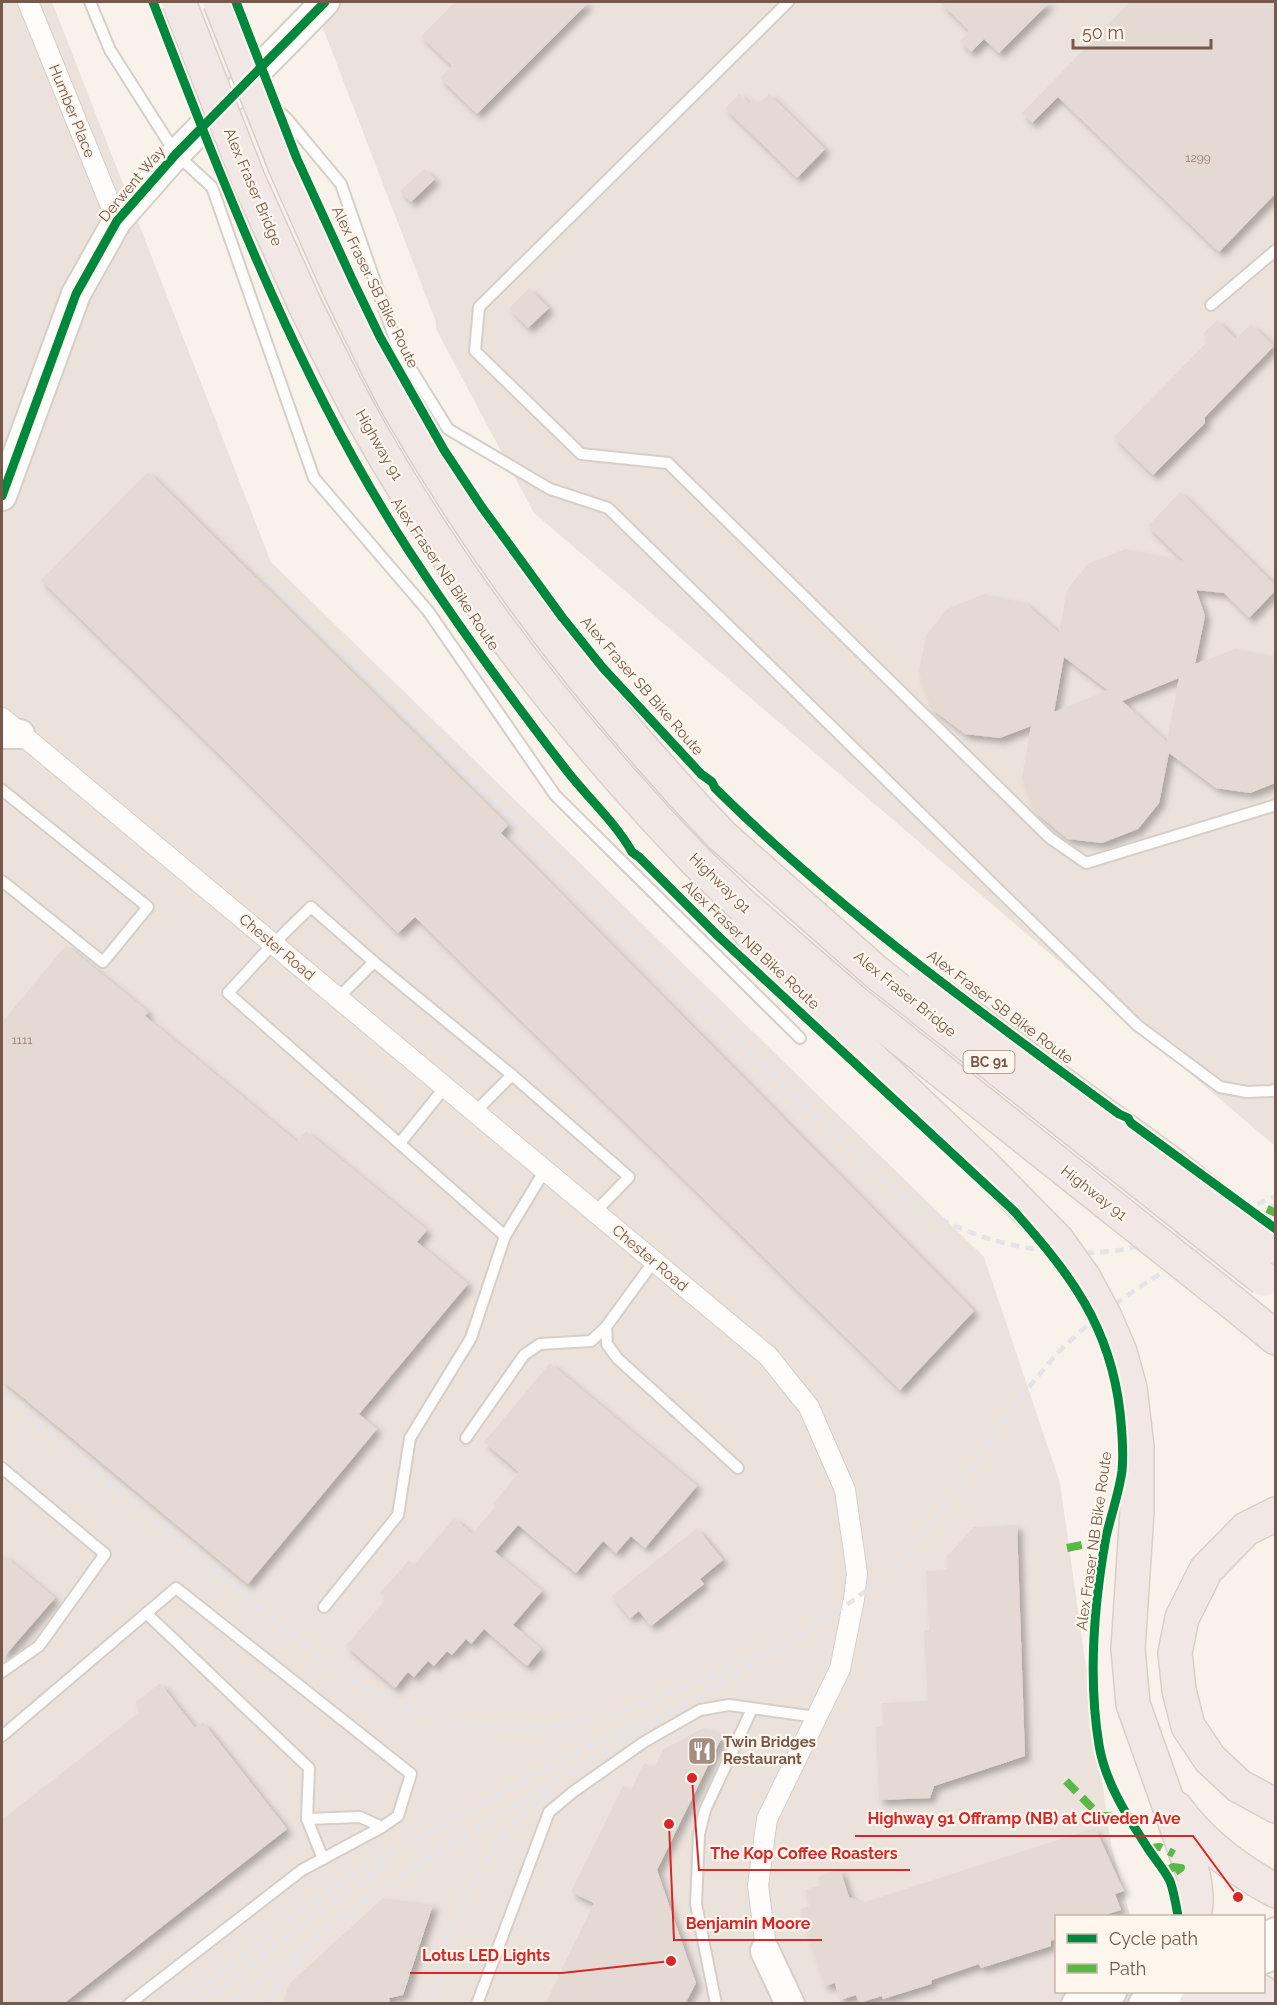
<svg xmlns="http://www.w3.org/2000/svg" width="1277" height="2005" font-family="Raleway,sans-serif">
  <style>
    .industrial { fill: #ebe2dc }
    .building { fill: #e4dad3; fill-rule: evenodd; filter: url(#shadow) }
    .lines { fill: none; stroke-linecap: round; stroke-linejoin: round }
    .lane-casing { stroke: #d6cec8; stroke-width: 14 }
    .street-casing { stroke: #d6cec8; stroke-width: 22 }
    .secondary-casing { stroke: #d7cec8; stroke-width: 32 }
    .highway-casing { stroke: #d9cfc9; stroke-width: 36 }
    .lane { stroke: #fefdfc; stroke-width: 10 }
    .street { stroke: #fefdfc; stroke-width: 20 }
    .secondary { stroke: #fefdfc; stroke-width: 28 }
    .highway { stroke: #f1e8e5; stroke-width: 33 }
    .rail { stroke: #e5e3e5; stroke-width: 4.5; stroke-dasharray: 9 6; stroke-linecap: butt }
    .highway-bridge-casing { stroke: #d9cfc9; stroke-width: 36; stroke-linecap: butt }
    .highway-bridge { stroke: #f1e8e5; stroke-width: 33 }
    .quiet { stroke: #58b947; stroke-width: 8; stroke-dasharray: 15 8; stroke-linecap: butt }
    .cycleway-casing { stroke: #fff7ed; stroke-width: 13 }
    .cycleway { stroke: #00873e; stroke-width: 9 }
    .labels { text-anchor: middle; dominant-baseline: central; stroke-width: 4.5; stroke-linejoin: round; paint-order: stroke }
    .number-label { font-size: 12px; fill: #947a6e }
    .shield { fill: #fff7ed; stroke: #a0887b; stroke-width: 1.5 }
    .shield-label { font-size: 14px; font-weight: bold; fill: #77584a }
    .street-label { font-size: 15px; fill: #77584a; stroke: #fff7ed }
    .poi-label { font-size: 15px; font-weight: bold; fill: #77584a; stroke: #fff7ed; text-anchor: start }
    .leader { fill: none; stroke: #d62828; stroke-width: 2 }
    .callout-dot { fill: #d62828; stroke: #fff7ed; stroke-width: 2 }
    .callout-label { font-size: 16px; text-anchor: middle; font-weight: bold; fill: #d62828; stroke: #fff7ed; stroke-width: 4.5; stroke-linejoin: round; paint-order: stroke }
  </style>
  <defs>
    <filter id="shadow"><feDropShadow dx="5" dy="5" stdDeviation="3" flood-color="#0004"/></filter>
  </defs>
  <rect width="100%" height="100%" fill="#f8f2eb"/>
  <!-- industrial -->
  <g class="industrial">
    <polygon points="2,2 52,2 271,562 984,1257 1060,1483 1111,1844 1130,1916 1056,1916 1056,1992 1150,1992 1153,2003 2,2004"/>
    <polygon points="313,2 1275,2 1275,1146 534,513 436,329 436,322"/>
  </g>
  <!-- building -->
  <g class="building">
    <polygon points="455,2 589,2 477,114 440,78 452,66 421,36"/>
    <polygon points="940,2 1050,2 999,53 984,39 971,52 960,41 969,31"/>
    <polygon points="1130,2 1275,2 1275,194 1219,252 1058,97 1032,123 1022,113"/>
    <polygon points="739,94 749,103 753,99 758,104 769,94 825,149 797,178 725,108"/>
    <polygon points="424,169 435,179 411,202 400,191"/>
    <polygon points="529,288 549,308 528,328 509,308"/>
    <polygon points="1217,320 1236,339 1251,324 1274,346 1205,417 1205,423 1153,475 1114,437 1209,340 1203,334"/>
    <polygon points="148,472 508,825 501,833 974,1311 900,1390 415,917 398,933 221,756 41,580"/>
    <path d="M1180,492L1275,585V591L1249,618L1224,593L1196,590L1205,616L1195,664L1235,649L1275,657V783L1250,793L1216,788L1169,753L1159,803L1138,829L1102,843L1068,839L1035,812L1022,778L1031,726L1000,738L965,734L932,709L919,673L926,635L947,609L984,594L1025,603L1059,633L1067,590L1088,564L1125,549L1184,561L1148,526ZM1064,657L1108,690L1054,712ZM1179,678L1167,742L1122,701Z"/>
    <polygon points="66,945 148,1012 145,1016 297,1142 306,1131 427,1230 417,1242 468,1284 359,1414 377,1429 248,1584 2,1380 2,1022"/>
    <polygon points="550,1363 697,1486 645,1548 631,1536 616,1553 603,1541 576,1573 518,1525 495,1552 542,1591 513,1625 541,1649 527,1666 484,1629 471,1644 466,1639 452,1655 447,1651 434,1666 428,1661 414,1677 408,1672 395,1688 346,1646 386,1598 380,1593 409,1560 414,1565 454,1518 472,1534 495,1507 493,1504 519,1472 484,1442"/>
    <polygon points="1017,1525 1025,1756 934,1786 930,1798 879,1800 876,1727 883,1726 882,1703 928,1701 924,1630 929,1630 926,1571 947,1570 946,1557 974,1527"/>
    <polygon points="697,1528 723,1560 700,1579 704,1584 651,1626 639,1611 630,1618 612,1596"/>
    <polygon points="2,1554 55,1598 2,1659"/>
    <polygon points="160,1683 195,1728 203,1722 287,1829 63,2004 2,2004 2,1820 141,1711 135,1703"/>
    <polygon points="703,1728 722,1737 657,1870 696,1983 685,2004 545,2004 594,1903 571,1892 623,1786 631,1790 644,1763 654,1768 663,1750"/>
    <polygon points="1095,1828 1124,1891 1115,1894 1121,1910 1108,1914 1108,1917 1056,1917 1056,1939 1051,1941 1051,1946 981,1968 979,1964 932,1980 931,1984 883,1999 882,1996 859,2003 856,1995 840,2000 835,1983 825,1986 800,1909 810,1906 805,1890 821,1885 818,1877 840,1869 849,1897 862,1903"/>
    <polygon points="383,1898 433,1905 403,1995 389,1998 390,2004 283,2004 289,1984"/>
  </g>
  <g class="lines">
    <!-- lane casing -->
    <g class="lane-casing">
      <g id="lane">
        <polyline points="90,2 110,50 176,154 212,187 314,478 428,611 555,795 800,1038"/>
        <polyline points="788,2 479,307 475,351 581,454 668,463 1050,838 1086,863 1276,805"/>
        <polyline points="273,106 287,119 341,184 398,348 448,429 550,489 608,508 1137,1025 1220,1087 1247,1092 1272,1091 1276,1089"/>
        <polyline points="1211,305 1276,250"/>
        <polyline points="2,790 148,907 103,962 2,881"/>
        <polyline points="374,962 311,907 273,944 228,993 505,1236"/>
        <polyline points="338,998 374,962 512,1075 475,1112"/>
        <polyline points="512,1075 629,1177 595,1212"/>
        <polyline points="400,1143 445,1087"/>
        <polyline points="606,1327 607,1344 617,1358 738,1468"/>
        <polyline points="466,1438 524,1355 540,1344 591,1341 606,1327 654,1261"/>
        <polyline points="2,1468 105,1554 39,1646 2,1672"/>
        <polyline points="324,1607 398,1515 410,1438 471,1338 505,1236 545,1170"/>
        <polyline points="146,1613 309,1768 307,1819 360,1817 382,1827"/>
        <polyline points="2,1736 176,1588 411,1774 398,1816 382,1827 302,1870 129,2004"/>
        <polyline points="307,1819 323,1859"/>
        <polyline points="477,2004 549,1812 573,1792 644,1742 700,1710 729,1705 816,1717"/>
        <polyline points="716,2004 696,1904 699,1834 705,1810 752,1709"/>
      </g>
    </g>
    <!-- street casing -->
    <g class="street-casing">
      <g id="street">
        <polyline points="28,2 117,221"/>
        <polyline points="2,718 768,1356 809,1407 845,1490 857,1573 854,1599 840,1669 767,1819 758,1885 768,1964"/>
      </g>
    </g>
    <!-- secondary casing -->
    <g class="secondary-casing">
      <g id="secondary">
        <polyline points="2,496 76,294 117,221 176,154 325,2"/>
        <polyline points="2,734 20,734"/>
        <polyline points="1264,1937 1276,1932"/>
        <polyline points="765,1951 790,2004"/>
        <polyline points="1264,1959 1276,1954"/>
        <polyline points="1076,2004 1112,1992"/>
        <polyline points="1143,2004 1178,1992"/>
      </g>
    </g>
    <!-- highway casing -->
    <g class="highway-casing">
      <g id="highway">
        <path d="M338,286C358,327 377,369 399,408C489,564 598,706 722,836"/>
        <path d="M304,303C324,344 344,385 366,424C456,584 569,729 696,861"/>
        <polyline points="1233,1303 1276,1338"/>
        <path d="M1130,1388L1137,1447V1511L1128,1649L1133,1704L1192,1870C1196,1886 1198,1901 1194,1916"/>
        <polyline points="1276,1514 1246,1529 1206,1570 1182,1618 1175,1653 1179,1690 1188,1726 1210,1759 1239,1786 1276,1806"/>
        <path d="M1176,1808C1202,1844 1237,1870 1276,1891"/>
        <polyline points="1196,2004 1262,1992"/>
      </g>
    </g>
    <!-- lane -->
    <use href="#lane" class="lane"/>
    <!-- street -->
    <use href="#street" class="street"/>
    <!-- secondary -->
    <use href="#secondary" class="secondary"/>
    <!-- highway -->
    <use href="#highway" class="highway"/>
    <!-- rail -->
    <g class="rail">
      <path d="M267,579L865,1164C887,1183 909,1203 935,1216C986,1244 1053,1258 1112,1251C1168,1244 1224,1218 1276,1196"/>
      <path d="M2,1394L321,1658C347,1677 374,1695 404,1706C463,1730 531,1734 593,1719C648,1706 699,1680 750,1657"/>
      <polyline points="182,2004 324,1893 364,1868 577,1752 644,1719"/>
      <polyline points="200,2004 316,1915 392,1861"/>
      <path d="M231,2004L348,1913L435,1853L810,1629C846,1606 882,1582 910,1550C964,1488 1002,1414 1058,1353C1095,1314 1140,1286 1186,1258C1216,1240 1245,1221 1276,1204"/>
      <polyline points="267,2004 282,1981 306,1952"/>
      <path d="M434,2004C442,1943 465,1883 504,1836C517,1819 534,1805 550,1791"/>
    </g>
    <!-- highway-bridge casing -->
    <g class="highway-bridge-casing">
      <g id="highway-bridge">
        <polyline points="179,2 249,181 304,303"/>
        <polyline points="220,2 285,166 338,286"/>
        <polyline points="722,836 876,972 1264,1279"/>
        <polyline points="696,861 743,906 852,1000 1233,1303"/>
        <polyline points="746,927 777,968 984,1166 1057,1240 1084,1278 1105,1317 1120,1352 1130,1388"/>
        <polyline points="924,983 1170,1163 1276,1247"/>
      </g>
    </g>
    <!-- highway-bridge -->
    <use href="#highway-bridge" class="highway-bridge"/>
    <!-- quiet -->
    <g class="quiet">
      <polyline points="1267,1209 1276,1213"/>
      <polyline points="1067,1548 1106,1540"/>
      <polyline points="1066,1781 1100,1816 1109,1816 1133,1824"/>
      <polyline points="1147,1847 1152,1848 1160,1847 1174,1854"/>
      <polygon points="1173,1867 1181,1868 1175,1872 1165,1873"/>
    </g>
    <!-- cycleway casing -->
    <g class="cycleway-casing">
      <g id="cycleway">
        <path d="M153,2C226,190 298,380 409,551C458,626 512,700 567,771C588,798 615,822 632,852L639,857L718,936L1014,1211C1070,1274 1110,1325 1120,1412C1122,1431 1124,1451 1122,1471C1119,1493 1111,1515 1106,1537C1094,1604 1088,1678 1099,1745C1105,1782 1127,1816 1147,1847C1154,1858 1164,1869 1170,1881C1174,1892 1176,1905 1178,1916"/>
        <path d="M236,2L297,159L352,279L380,337L444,450L481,506L562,617L603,668L701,774L712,782L715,788C838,910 980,1012 1119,1114L1128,1118L1131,1123L1276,1229"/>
        <polyline points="2,496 76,294 117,221 176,154 325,2"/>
      </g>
    </g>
    <!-- cycleway -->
    <use href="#cycleway" class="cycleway"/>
  </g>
  <!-- icons -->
  <defs>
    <g id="restaurant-square" transform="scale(1.5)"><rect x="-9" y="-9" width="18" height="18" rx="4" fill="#a48e82" stroke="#fff7ed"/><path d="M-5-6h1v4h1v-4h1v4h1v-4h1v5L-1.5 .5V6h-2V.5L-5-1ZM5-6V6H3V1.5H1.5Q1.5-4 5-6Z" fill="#fff"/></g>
  </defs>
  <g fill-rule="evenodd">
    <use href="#restaurant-square" x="702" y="1751"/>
  </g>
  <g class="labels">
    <!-- number labels -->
    <g class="number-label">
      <text x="1198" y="158">1299</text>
      <text x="22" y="1040">1111</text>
    </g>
    <!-- shield labels -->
    <rect class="shield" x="963.5" y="1051" width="51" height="22" rx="4.5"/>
    <g class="shield-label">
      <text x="989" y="1062">BC 91</text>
    </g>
    <!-- street labels -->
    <g class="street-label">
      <text transform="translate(72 111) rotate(68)">Humber Place</text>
      <text transform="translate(132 184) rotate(-50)">Derwent Way</text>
      <text transform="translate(253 187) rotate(67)">Alex Fraser Bridge</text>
      <text transform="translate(375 287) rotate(64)">Alex Fraser SB Bike Route</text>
      <text transform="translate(379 445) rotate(60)">Highway 91</text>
      <text transform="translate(445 574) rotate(56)">Alex Fraser NB Bike Route</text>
      <text transform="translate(642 686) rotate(49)">Alex Fraser SB Bike Route</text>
      <text transform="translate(720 883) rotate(44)">Highway 91</text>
      <text transform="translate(751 945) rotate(43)">Alex Fraser NB Bike Route</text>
      <text transform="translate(277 947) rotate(40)">Chester Road</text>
      <text transform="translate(905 994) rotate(39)">Alex Fraser Bridge</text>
      <text transform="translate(1000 1007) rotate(37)">Alex Fraser SB Bike Route</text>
      <text transform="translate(1094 1193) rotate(38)">Highway 91</text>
      <text transform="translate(650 1258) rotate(40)">Chester Road</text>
      <text transform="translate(1094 1541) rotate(-82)">Alex Fraser NB Bike Route</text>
    </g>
    <!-- poi labels -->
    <g class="poi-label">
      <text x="723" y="1742">Twin Bridges<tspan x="723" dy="17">Restaurant</tspan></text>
    </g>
  </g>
  <!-- callouts -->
  <path class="leader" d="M1238 1897L1193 1836H855M692 1778L699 1870H910M669 1824L674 1940H822M671 1961L562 1973H410"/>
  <g class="callout-dot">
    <circle cx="1238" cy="1897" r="6"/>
    <circle cx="692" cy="1778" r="6"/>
    <circle cx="669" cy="1824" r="6"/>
    <circle cx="671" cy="1961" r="6"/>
  </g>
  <g class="callout-label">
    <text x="1024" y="1824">Highway 91 Offramp (NB) at Cliveden Ave</text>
    <text x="804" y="1859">The Kop Coffee Roasters</text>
    <text x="748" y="1929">Benjamin Moore</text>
    <text x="486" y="1961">Lotus LED Lights</text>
  </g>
  <!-- border -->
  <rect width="1277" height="2005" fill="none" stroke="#77584a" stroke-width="6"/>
  <!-- legend -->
  <rect x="1055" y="1915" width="210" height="78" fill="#fff7ed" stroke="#c9b7ac" stroke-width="1.5"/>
  <rect x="1067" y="1934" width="30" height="9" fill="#00873e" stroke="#c9b7ac" stroke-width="1.5"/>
  <text x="1109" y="1945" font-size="18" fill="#77584a">Cycle path</text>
  <rect x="1067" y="1964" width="30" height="9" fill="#58b947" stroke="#c9b7ac" stroke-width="1.5"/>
  <text x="1109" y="1975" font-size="18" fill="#77584a">Path</text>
  <!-- scale -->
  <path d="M1073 39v9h138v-9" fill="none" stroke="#77584a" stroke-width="3"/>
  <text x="1082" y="39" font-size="18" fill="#77584a" stroke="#fff7ed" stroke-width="4.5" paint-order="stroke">50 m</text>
</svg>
